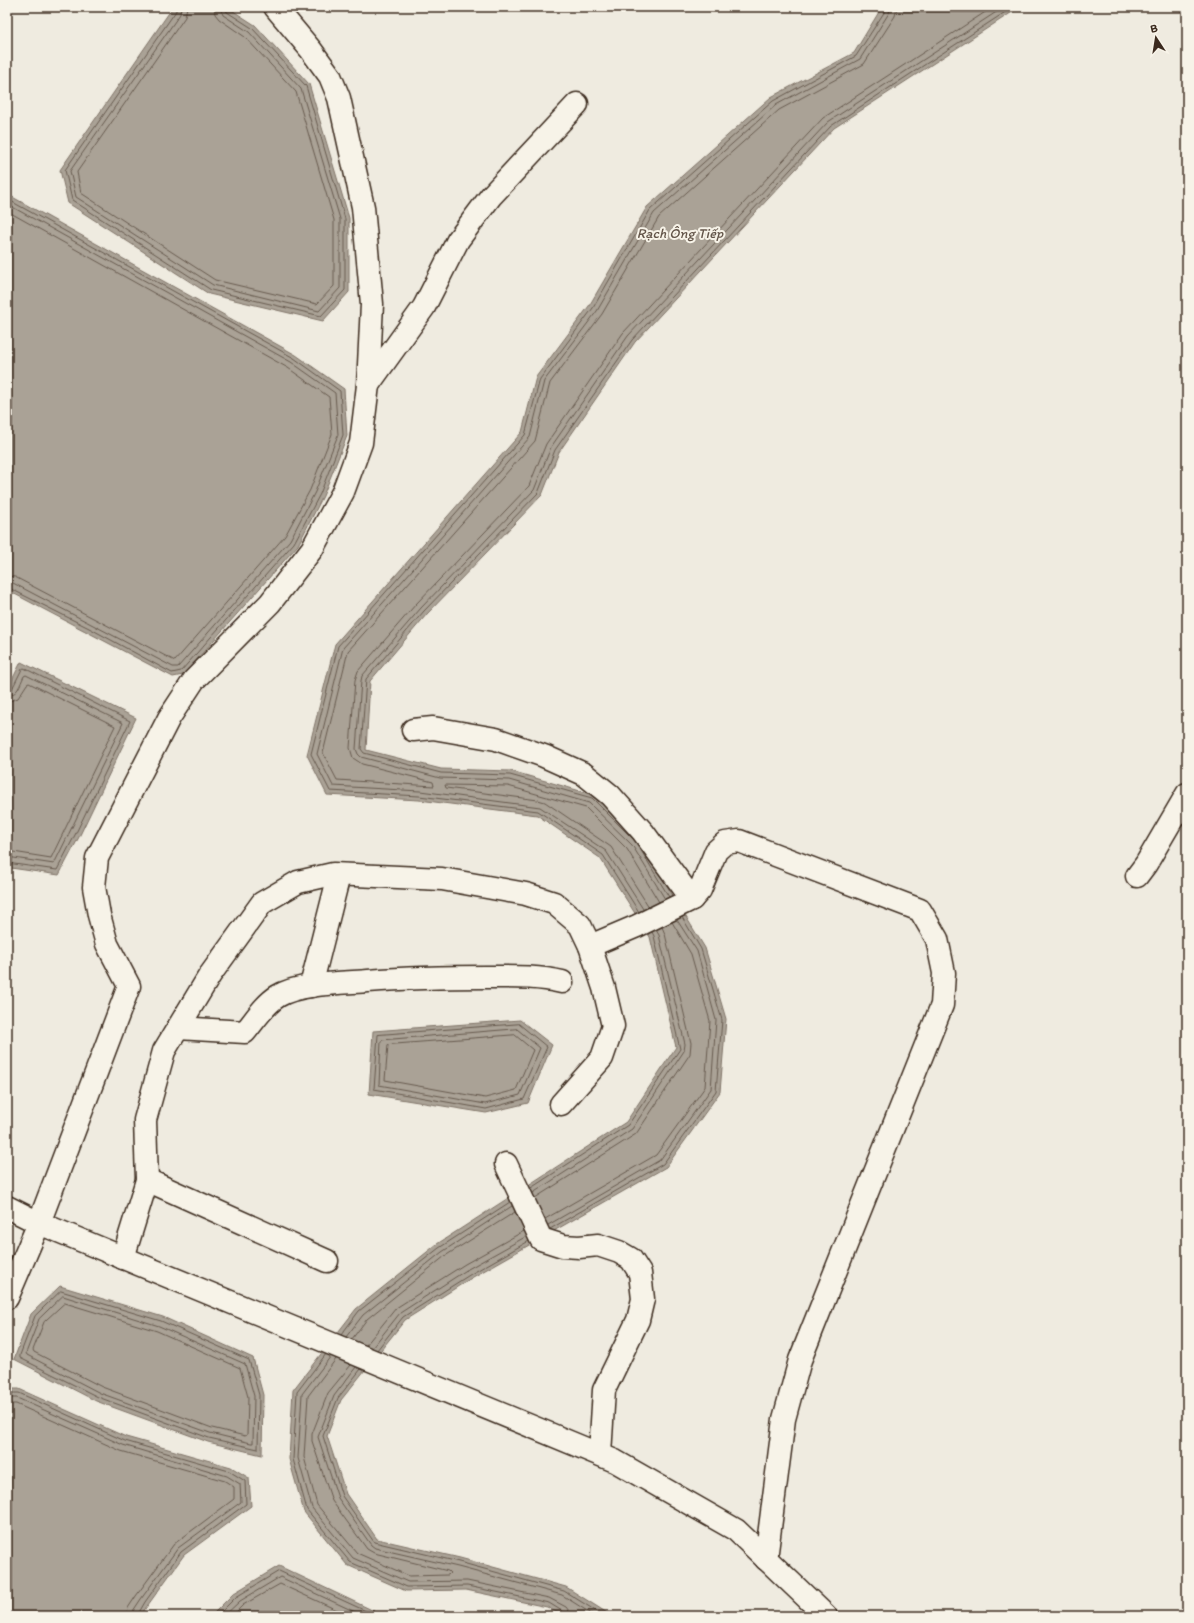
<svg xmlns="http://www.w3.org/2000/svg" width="1194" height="1623" font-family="Itim,sans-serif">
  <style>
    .water { fill: #aaa296; stroke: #7e7266 }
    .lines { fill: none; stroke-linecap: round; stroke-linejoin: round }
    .shore { stroke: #675a4e; stroke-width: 1 }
    .minor-casing { stroke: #3b2a1e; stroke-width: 25 }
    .minor { stroke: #f7f3e8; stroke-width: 22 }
    .labels { text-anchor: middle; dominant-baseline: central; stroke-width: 4; stroke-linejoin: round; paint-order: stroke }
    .water-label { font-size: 14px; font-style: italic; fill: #625448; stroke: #f7f3e8 }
  </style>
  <rect width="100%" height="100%" fill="#efebe0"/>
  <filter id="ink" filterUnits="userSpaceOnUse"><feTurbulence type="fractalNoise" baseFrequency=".025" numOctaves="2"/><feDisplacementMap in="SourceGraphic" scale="8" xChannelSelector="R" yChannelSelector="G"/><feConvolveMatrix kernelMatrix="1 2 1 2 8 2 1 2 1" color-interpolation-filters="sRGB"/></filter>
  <g filter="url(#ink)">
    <!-- water -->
    <g class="water">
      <polygon points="173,7 227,7 255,25 309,84 349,218 349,292 323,321 209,294 68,203 60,170"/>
      <polygon points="882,7 1020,7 834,128 635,342 559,452 542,495 427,614 370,681 366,750 441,769 511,771 594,795 639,840 705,948 726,1019 720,1092 666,1167 473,1277 405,1320 341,1400 327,1436 346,1494 377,1539 460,1558 566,1587 612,1616 563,1616 547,1607 466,1590 406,1591 347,1565 304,1512 289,1459 293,1390 356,1309 437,1244 626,1122 676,1047 650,937 600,858 537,815 419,800 327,795 307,755 335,644 522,432 536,377 589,306 647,207 771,97 854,53"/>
      <polygon points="7,194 296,355 344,389 347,436 323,496 298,545 183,675 173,677 7,590"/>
      <polygon points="21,662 136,718 79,837 59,875 11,868 7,866 7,690"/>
      <polygon points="520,1020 552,1045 528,1103 486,1113 369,1094 373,1031"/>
      <polygon points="60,1286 163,1317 253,1358 263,1395 262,1455 208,1442 96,1401 14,1359 31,1314"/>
      <polygon points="7,1389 19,1389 126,1437 231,1467 249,1478 251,1506 184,1555 140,1616 7,1616"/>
      <polygon points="279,1566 374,1611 373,1616 211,1616 234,1593"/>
    </g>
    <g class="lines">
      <!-- shore -->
      <g class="shore">
        <polyline points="176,7 176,11 65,170 72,200 211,290 321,316 345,290 345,219 306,86 252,28 227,12 225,7"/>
        <polyline points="181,7 180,14 70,171 76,197 213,285 319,311 340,288 340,219 301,89 249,32 223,15 220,7"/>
        <polyline points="187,7 185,17 77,172 81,193 215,280 317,304 334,286 334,220 296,92 245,37 219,19 215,14 214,7"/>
        <polyline points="897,7 895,16 864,64 779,110 659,217 602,314 550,383 535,441 348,651 323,753 337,780 434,786 433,782 362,764 353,758 350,748 355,680 358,671 416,604 529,486 546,444 623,333 823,118 993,7"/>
        <polyline points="7,199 294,358 340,391 343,435 320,494 294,543 181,671 172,673 89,628 7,587"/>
        <polyline points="7,204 291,362 335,393 338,435 315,492 290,540 178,667 173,667 13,583 7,582"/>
        <polyline points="7,211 288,368 329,397 332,434 310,490 285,536 175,661 15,577 7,576"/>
        <polyline points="7,691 12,689 22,669 24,668 130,721 75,835 57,870 7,863"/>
        <path d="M7,696C18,695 20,684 24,676L26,675L123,723L54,864L7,857"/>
        <polyline points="7,702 18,698 27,684 29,683 115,726 51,858 7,851"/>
        <polyline points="669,897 636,842 592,798 510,775 441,773 364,753 361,749 366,679 424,611 538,493 555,450 632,340 831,126 1013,7"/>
        <polyline points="665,899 632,845 589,803 509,780 440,778 361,757 358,754 356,749 361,681 362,676 421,608 534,490 551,447 628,336 828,122 1004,7"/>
        <polyline points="649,907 611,847 545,802 538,800 446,788 445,785 508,786 586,808 627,849 659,902"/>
        <polyline points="643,909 606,851 540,807 420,791 333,786 317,754 343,648 530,437 544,381 597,311 654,213 776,105 860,59 889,13 891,7"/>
        <polyline points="639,912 603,855 538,811 419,796 330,791 311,754 338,646 525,435 540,379 593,308 650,210 773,101 856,56 885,11 885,7"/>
        <polygon points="519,1024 547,1047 524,1099 486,1109 374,1089 378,1035"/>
        <polygon points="517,1029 540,1048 520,1095 485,1104 379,1085 381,1041 383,1040"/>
        <polygon points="515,1035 533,1050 516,1090 485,1098 385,1080 388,1045"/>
        <polyline points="531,1188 628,1125 680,1049 654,936 652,932"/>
        <polyline points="533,1193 632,1129 684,1051 685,1044 659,935 656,930"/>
        <polyline points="535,1198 636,1134 690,1054 691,1043 665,934 662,927"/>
        <polyline points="545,1219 656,1155 705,1087 710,1021 691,954 672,922"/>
        <polyline points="548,1225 660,1160 711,1089 716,1020 697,951 677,920"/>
        <polyline points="550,1229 663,1164 716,1091 722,1020 701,949 682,917"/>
        <polygon points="61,1291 161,1321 249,1360 259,1395 258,1449 209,1438 98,1397 20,1358 20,1355 35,1316"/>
        <polygon points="63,1296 159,1326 245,1364 254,1396 253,1443 251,1443 210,1433 100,1393 27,1355 26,1353 39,1319"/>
        <polygon points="65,1303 157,1331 240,1368 248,1397 247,1435 245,1436 212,1428 102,1387 34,1352 33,1350 44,1322"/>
        <polyline points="341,1335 359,1311 439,1248 510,1202"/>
        <polyline points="346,1337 363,1315 442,1252 512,1206"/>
        <polyline points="352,1339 367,1319 445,1256 515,1212"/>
        <polyline points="366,1345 396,1308 465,1264 524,1231"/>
        <polyline points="372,1348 400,1313 468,1269 527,1236"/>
        <polyline points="377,1350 403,1317 471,1274 529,1241"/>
        <polyline points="326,1354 297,1392 293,1459 307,1510 350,1562 407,1587 467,1586 549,1603 562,1611 564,1616"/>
        <polyline points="331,1356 302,1394 298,1458 312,1508 353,1558 408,1582 467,1581 549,1598 566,1607 569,1611 569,1616"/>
        <polyline points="336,1359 308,1396 304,1457 317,1505 357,1553 409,1576 448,1575 450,1573 448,1571 374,1553 367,1549 332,1501 312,1441 312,1434 328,1393 351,1365"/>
        <polyline points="356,1367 334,1396 318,1437 338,1498 371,1545 375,1548 458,1567 562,1595 595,1616"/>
        <polyline points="361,1369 338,1398 323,1436 342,1496 374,1542 459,1562 564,1591 604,1616"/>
        <polyline points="7,1393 19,1393 125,1441 229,1471 245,1481 246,1504 181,1552 145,1602 137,1616"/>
        <polyline points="7,1398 17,1398 123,1445 227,1476 240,1484 241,1502 178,1548 141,1599 133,1611 132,1616"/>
        <polyline points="7,1404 16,1404 121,1451 225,1481 234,1487 234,1499 174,1544 136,1596 128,1608 126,1616"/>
        <polyline points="217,1616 236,1597 279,1571 368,1612 369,1616"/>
        <polyline points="224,1616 240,1601 280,1577 364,1616"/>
        <polyline points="232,1616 243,1605 280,1584 350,1616"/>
      </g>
      <!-- minor casing -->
      <g class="minor-casing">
        <g id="minor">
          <polyline points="368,385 424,307 458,240 491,196 577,104"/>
          <polyline points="413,730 433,728 496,739 544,756 584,774 610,795 643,832 692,899"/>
          <polyline points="1137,876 1146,864 1187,794"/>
          <polyline points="590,946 637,926 692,899 700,890 716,851 725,843 739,841 920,910 937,939 944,973 942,1005 800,1360 784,1419 766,1559"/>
          <polyline points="311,986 339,875"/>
          <path d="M178,1028L245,1032C255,1020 265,1004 278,996C299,983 343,983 368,981C407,978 446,977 486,977C512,977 537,976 562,982"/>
          <polyline points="506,1164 541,1239 563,1246 579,1247 598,1245 619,1252 631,1259 640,1273 643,1299 638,1320 604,1390 600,1454"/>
          <polyline points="147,1180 327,1261"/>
          <polyline points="7,1207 39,1223 129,986 107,944 99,915 94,887 97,858 169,718 194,680 270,603 312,549 343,492 361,443 368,385 372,304 363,207 339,98 330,76 311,50 275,7"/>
          <polyline points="123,1258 147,1180 145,1120 164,1051 210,975 262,903 298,882 333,874 442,879 526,894 554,903 580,925 590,946 604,988 613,1026 602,1058 561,1104"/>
          <polyline points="7,1298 39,1223 615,1461 736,1530 826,1616"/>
        </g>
      </g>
      <!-- minor -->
      <use href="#minor" class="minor"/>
    </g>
  </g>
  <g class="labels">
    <!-- water labels -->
    <g class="water-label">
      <text x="680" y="233">Rạch Ông Tiếp</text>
    </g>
  </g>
  <!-- margin -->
  <rect width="1194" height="1623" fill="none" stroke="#f7f3e8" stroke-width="24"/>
  <rect x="12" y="12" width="1170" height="1599" fill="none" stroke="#3b2a1e" stroke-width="1.5" filter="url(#ink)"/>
  <!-- north arrow -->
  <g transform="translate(1156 38) rotate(348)" stroke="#f7f3e8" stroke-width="3" paint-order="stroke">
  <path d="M0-3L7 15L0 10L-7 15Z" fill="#3b2a1e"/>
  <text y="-6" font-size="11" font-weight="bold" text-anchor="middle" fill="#3b2a1e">B</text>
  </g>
</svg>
